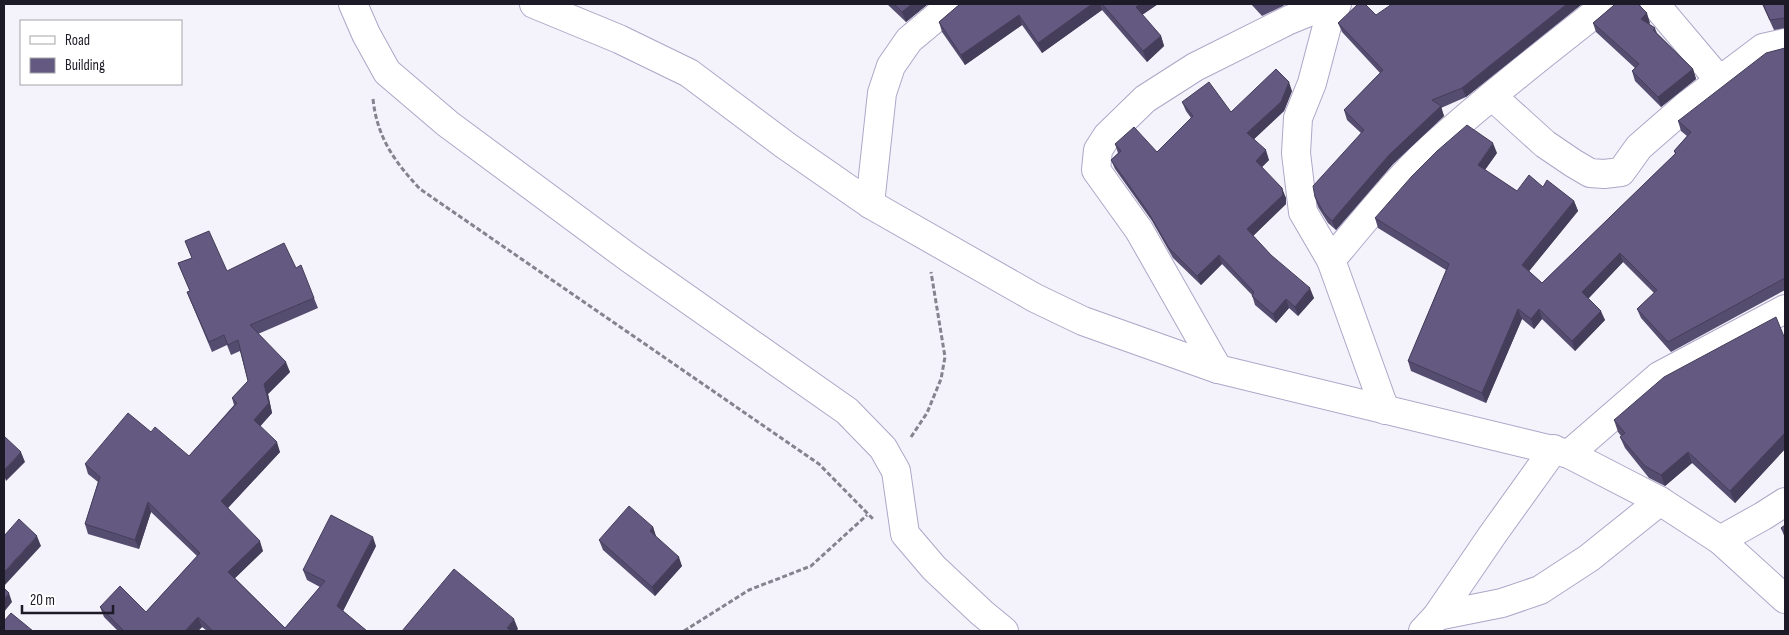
<svg xmlns="http://www.w3.org/2000/svg" width="1789" height="635" font-family="'Sofia Sans Condensed',sans-serif">
  <style>
    .lines { fill: none; stroke-linecap: round; stroke-linejoin: round }
    .street-casing { stroke: #aea6c8; stroke-width: 30 }
    .secondary-casing { stroke: #aea6c8; stroke-width: 30 }
    .path { stroke: #86838e; stroke-width: 3; stroke-dasharray: 5 2.5; stroke-linecap: butt }
    .street { stroke: #fff; stroke-width: 28 }
    .secondary { stroke: #fff; stroke-width: 28 }
    .wall { fill: #554d6f }
    .shaded-wall { fill: #453e5a }
    .building { fill: #635981; stroke: #453e5a }
  </style>
  <rect width="100%" height="100%" fill="#f4f2fa"/>
  <g class="lines">
    <!-- street casing -->
    <g class="street-casing">
      <g id="street">
        <polyline points="353,4 366,34 387,72 448,124 629,258 847,411 883,448 896,471 905,534 934,568 982,613 1004,631"/>
        <polyline points="1337,4 1327,26 1312,83 1298,118 1296,153 1303,212 1331,260 1385,410"/>
        <polyline points="1655,4 1720,81"/>
        <polyline points="1492,96 1545,144 1573,163 1590,173 1604,174 1621,172 1639,147 1686,106 1763,48 1785,43"/>
        <polyline points="870,204 882,93 891,66 909,40 952,4"/>
        <path d="M1331,260C1363,222 1394,183 1430,149C1487,98 1547,51 1607,4"/>
        <polyline points="1218,369 1139,230 1096,170 1098,150 1107,136 1145,99 1195,67 1289,20 1328,4"/>
        <polyline points="1569,454 1659,376 1785,309"/>
        <polyline points="1720,540 1763,516 1785,502"/>
        <polyline points="1437,616 1502,603 1540,590 1589,558 1660,501"/>
        <polyline points="1423,631 1437,616 1493,534 1554,449"/>
      </g>
    </g>
    <!-- secondary casing -->
    <g class="secondary-casing">
      <polyline id="secondary" points="534,4 619,39 689,73 785,145 870,204 1035,298 1083,321 1218,369 1569,454 1660,501 1720,540 1785,599"/>
    </g>
    <!-- path -->
    <g class="path">
      <path d="M373,99C377,137 394,161 420,189L819,464L873,519"/>
      <polyline points="911,437 927,413 941,379 945,357 931,272"/>
      <polyline points="684,631 749,590 811,566 867,515"/>
    </g>
    <!-- street -->
    <use href="#street" class="street"/>
    <!-- secondary -->
    <use href="#secondary" class="secondary"/>
  </g>
  <!-- wall -->
  <g class="wall">
    <polygon points="887,4 928,4 906,22"/>
    <polygon points="960,4 1158,4 1142,15 1161,36 1164,46 1147,62 1102,10 1042,53 1022,25 965,65 942,32 939,22"/>
    <polygon points="1251,4 1285,4 1283,6 1262,16"/>
    <polygon points="1582,4 1466,97 1441,108 1444,116 1393,164 1336,230 1328,223 1318,207 1315,197 1361,133 1347,120 1344,110 1380,73 1342,32 1338,23 1376,15"/>
    <polygon points="1762,4 1785,4 1785,28 1774,30"/>
    <polygon points="1613,6 1650,23 1649,24 1655,28 1657,33 1693,69 1696,79 1661,107 1635,81 1632,71 1635,68 1596,32 1593,23"/>
    <polygon points="1785,48 1785,290 1671,352 1641,318 1637,309 1654,293 1623,262 1588,299 1605,320 1575,351 1542,319 1534,329 1522,319 1486,403 1411,371 1408,361 1446,270 1378,228 1375,218 1497,153 1485,170 1517,191 1543,187 1574,201 1578,211 1529,271 1542,283 1675,154 1674,151 1687,136 1681,131 1678,121"/>
    <polygon points="1292,91 1284,111 1254,139 1269,160 1262,167 1286,198 1286,204 1253,236 1271,255 1314,298 1298,316 1289,308 1276,323 1255,305 1252,295 1222,264 1201,285 1173,258 1152,221 1115,169 1111,160 1118,153 1115,144 1157,152 1191,118 1186,111 1182,102 1231,112"/>
    <polygon points="185,241 227,271 296,268 314,298 318,308 258,334 290,372 268,394 272,413 260,426 280,452 228,508 263,551 235,578 285,628 320,587 307,580 303,570 376,546 343,611 367,631 207,631 202,627 198,631 118,631 104,617 100,607 146,612 197,556 151,512 139,549 88,534 85,524 98,482 88,474 85,464 151,432 189,456 234,405 232,398 248,381 240,351 231,355 227,345 212,352 191,302 187,292 190,291 178,263 192,258"/>
    <polygon points="1785,339 1785,449 1735,503 1692,463 1665,486 1649,478 1625,448 1620,437 1621,436 1618,432 1614,420"/>
    <polygon points="1785,525 1785,538 1781,528"/>
    <polygon points="653,527 656,537 682,566 655,596 603,550 599,540"/>
  </g>
  <!-- shaded-wall -->
  <g class="shaded-wall">
    <polygon points="912,4 928,4 906,22 902,12"/>
    <polygon points="1092,4 1100,4 1102,10 1042,53 1038,43"/>
    <polygon points="1140,4 1158,4 1139,17 1136,7"/>
    <polygon points="1567,4 1582,4 1466,97 1462,88"/>
    <polygon points="1647,13 1650,23 1645,28 1641,19"/>
    <polygon points="1019,15 1022,25 965,65 961,55"/>
    <polygon points="1161,36 1164,46 1147,62 1143,51"/>
    <polygon points="1693,69 1696,79 1661,107 1658,97"/>
    <polygon points="1289,82 1292,91 1284,111 1251,142 1247,133"/>
    <polygon points="1441,106 1444,116 1393,164 1336,230 1332,221 1389,155"/>
    <polygon points="1493,143 1497,153 1481,175 1478,165"/>
    <polygon points="1266,150 1269,160 1259,170 1256,161"/>
    <polygon points="1282,188 1286,198 1286,204 1250,239 1247,229"/>
    <polygon points="1574,201 1578,211 1526,275 1522,265"/>
    <polygon points="1620,253 1623,262 1585,302 1582,292"/>
    <polygon points="1219,255 1222,264 1201,285 1197,276"/>
    <polygon points="1310,288 1314,298 1298,316 1295,307"/>
    <polygon points="1286,299 1289,308 1276,323 1273,314"/>
    <polygon points="1518,309 1522,319 1486,403 1482,393"/>
    <polygon points="1539,309 1542,319 1534,329 1531,319"/>
    <polygon points="1601,311 1605,320 1575,351 1572,341"/>
    <polygon points="286,362 290,372 268,394 272,413 257,430 254,420 264,384"/>
    <polygon points="1784,434 1785,438 1785,449 1735,503 1730,491"/>
    <polygon points="277,442 280,452 225,511 221,501"/>
    <polygon points="21,452 25,462 6,481 4,475 4,470"/>
    <polygon points="1688,452 1692,463 1665,486 1661,475"/>
    <polygon points="148,502 151,512 139,549 135,540"/>
    <polygon points="653,527 656,536 653,541 650,531"/>
    <polygon points="37,536 41,546 4,586 4,572"/>
    <polygon points="373,537 376,546 341,615 337,606"/>
    <polygon points="260,541 263,551 231,582 228,572"/>
    <polygon points="679,557 682,566 655,596 652,587"/>
    <polygon points="9,593 12,602 4,612 4,599"/>
    <polygon points="198,617 202,627 198,631 185,631"/>
    <polygon points="514,619 518,629 516,631 509,631 507,628"/>
  </g>
  <!-- building -->
  <g class="building">
    <polygon points="894,4 912,4 902,12"/>
    <polygon points="960,4 1092,4 1038,43 1019,15 961,55 939,22"/>
    <polygon points="1102,4 1140,4 1136,7 1161,36 1143,51"/>
    <polygon points="1358,4 1365,4 1376,15 1392,4 1567,4 1462,88 1432,100 1441,106 1389,155 1332,221 1324,213 1315,197 1313,186 1364,130 1344,110 1383,70 1338,23"/>
    <polygon points="1615,4 1638,4 1647,13 1641,19 1655,28 1653,30 1693,69 1658,97 1632,71 1639,64 1593,23 1613,6"/>
    <polygon points="1763,4 1785,4 1785,18 1770,20"/>
    <polygon points="1785,48 1785,278 1668,342 1637,309 1657,290 1620,253 1582,292 1601,311 1572,341 1539,309 1531,319 1518,309 1482,393 1408,361 1449,264 1375,218 1412,176 1437,151 1467,125 1493,143 1478,165 1517,191 1529,175 1543,187 1547,180 1574,201 1522,265 1542,283 1676,153 1674,151 1691,132 1678,121 1766,53"/>
    <polygon points="1276,69 1289,82 1281,102 1247,133 1266,150 1256,161 1282,188 1283,195 1247,229 1271,255 1310,288 1295,307 1286,299 1273,314 1252,296 1254,292 1219,255 1197,276 1169,248 1148,212 1111,160 1121,151 1115,144 1134,127 1157,152 1193,116 1182,102 1209,82 1231,112"/>
    <polygon points="209,231 227,271 284,243 296,268 301,265 314,298 250,325 286,362 264,384 269,403 254,420 277,442 221,501 260,541 228,572 285,628 325,581 303,570 331,515 373,537 337,606 367,631 213,631 198,617 185,631 124,631 100,607 120,586 146,612 200,553 148,502 135,540 85,524 100,477 85,464 128,413 151,432 155,427 189,456 237,403 232,398 248,381 238,340 228,345 224,335 209,342 187,292 190,291 178,263 192,258 185,241"/>
    <polygon points="1776,317 1785,339 1785,437 1784,434 1730,491 1688,452 1661,475 1645,466 1620,437 1625,433 1614,420 1664,377"/>
    <polygon points="4,436 21,452 4,470"/>
    <polygon points="629,506 653,527 650,531 679,557 652,587 599,540"/>
    <polygon points="19,519 37,536 4,572 4,536"/>
    <polygon points="1785,525 1785,533 1781,528"/>
    <polygon points="454,569 514,619 507,628 512,631 402,631"/>
    <polygon points="4,588 9,593 4,599"/>
    <polygon points="11,613 33,631 4,631 4,621"/>
  </g>
  <!-- border -->
  <rect width="1789" height="635" fill="none" stroke="#1e1b28" stroke-width="10"/>
  <!-- legend -->
  <rect x="20" y="20" width="162" height="65" fill="#ffffff" stroke="#a5a4a9"/>
  <rect x="30" y="36" width="25" height="8" fill="#ffffff" stroke="#a5a4a9"/>
  <text x="65" y="45" font-size="15" fill="#1e1b28">Road</text>
  <rect x="30" y="58" width="25" height="15" fill="#635981" stroke="#a5a4a9"/>
  <text x="65" y="70" font-size="15" fill="#1e1b28">Building</text>
  <!-- scale -->
  <path d="M22 605v8h91v-8" fill="none" stroke="#1e1b28" stroke-width="2.5"/>
  <text x="30" y="605" font-size="15" fill="#1e1b28" stroke="#ffffff" stroke-width="4" paint-order="stroke">20 m</text>
</svg>
